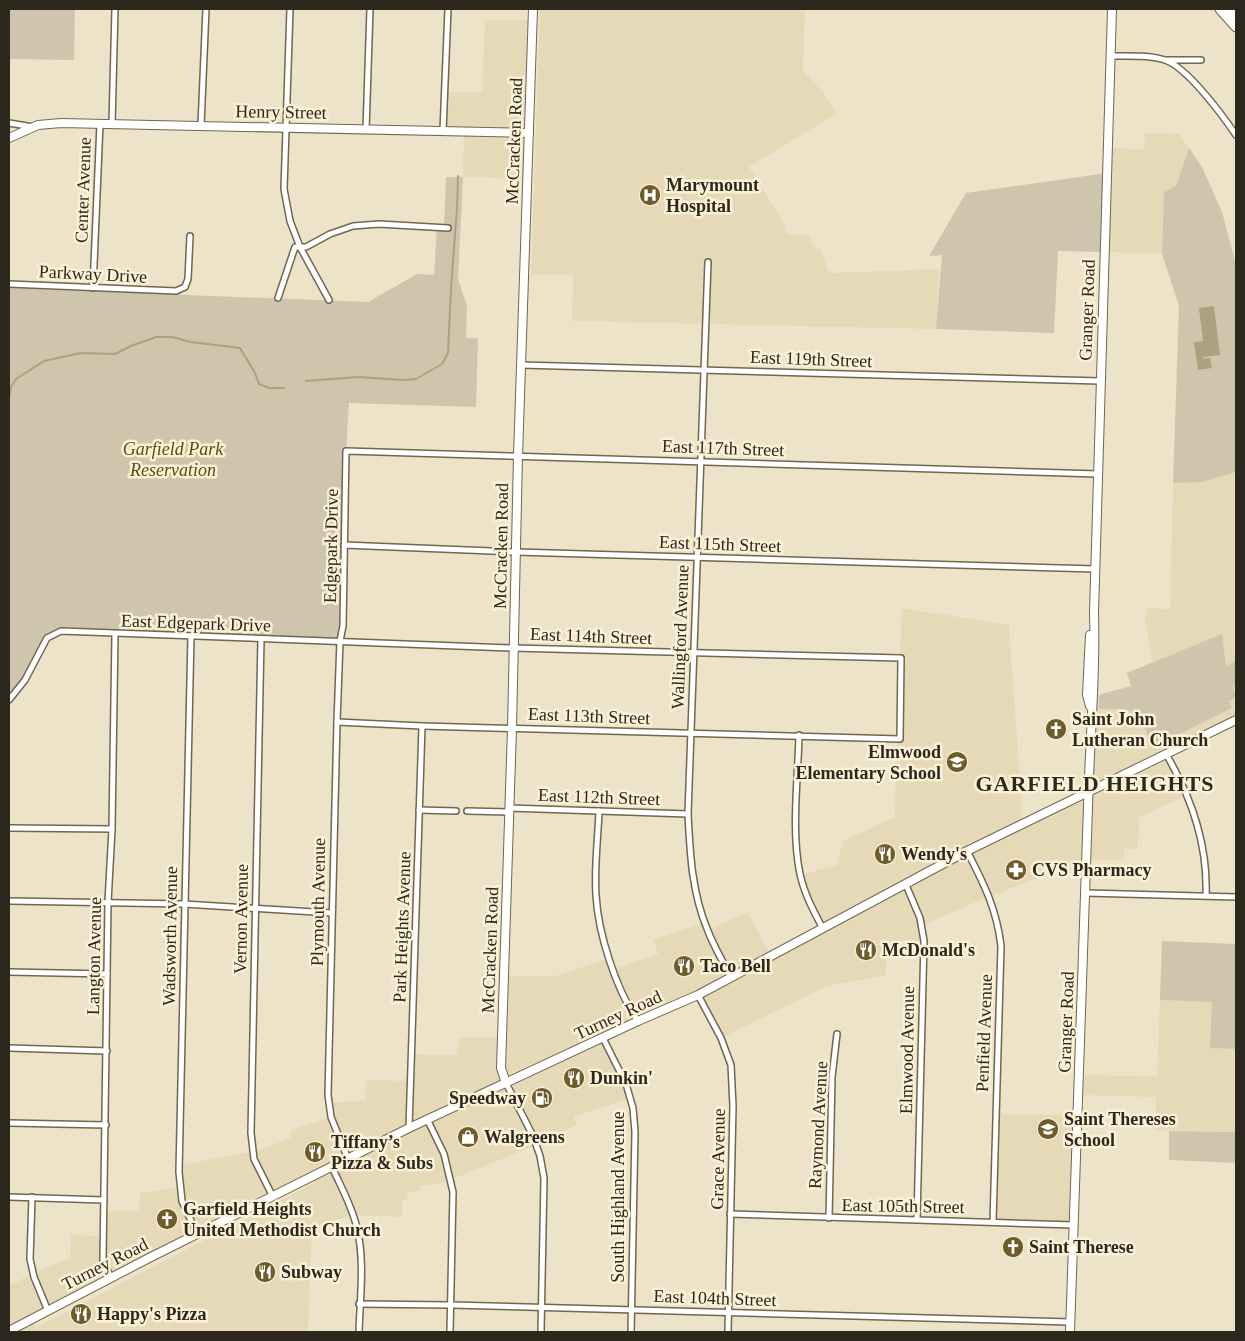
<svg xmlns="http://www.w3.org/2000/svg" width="1245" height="1341" font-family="'Times New Roman',serif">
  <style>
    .built { fill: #e6d9b8 }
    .green { fill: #cfc5ac }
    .water { fill: #aea17f }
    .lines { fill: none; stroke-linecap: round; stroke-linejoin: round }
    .stream { stroke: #aea17f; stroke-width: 2 }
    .street-casing { stroke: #706750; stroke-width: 8 }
    .secondary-casing { stroke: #706750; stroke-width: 10 }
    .primary-casing { stroke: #706750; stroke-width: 10 }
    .highway-casing { stroke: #706750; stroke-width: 11 }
    .street { stroke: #fff; stroke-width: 5 }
    .secondary { stroke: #fff; stroke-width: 8 }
    .primary { stroke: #fff; stroke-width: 8 }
    .highway { stroke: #fff; stroke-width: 9 }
    .labels { text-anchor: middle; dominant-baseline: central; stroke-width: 5; stroke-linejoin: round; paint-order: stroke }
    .street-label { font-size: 18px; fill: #2c281e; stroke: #fbf1d6 }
    .poi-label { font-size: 18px; font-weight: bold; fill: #2c281e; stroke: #fbf1d6; text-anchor: start }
    .park-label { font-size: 18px; font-style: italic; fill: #5f4b0e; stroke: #fbf1d6 }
    .district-label { font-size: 22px; font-weight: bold; letter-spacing: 1px; fill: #2c281e; stroke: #fbf1d6 }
  </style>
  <rect width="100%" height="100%" fill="#ede3c9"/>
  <!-- built -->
  <g class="built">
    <polygon points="540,9 805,9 803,69 811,80 824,93 836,114 749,167 784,223 787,234 810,235 813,247 821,249 829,273 936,269 939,271 936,329 572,321 573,275 531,275"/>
    <polygon points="485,20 532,20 527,179 463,177 464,132 443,131 445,92 482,92"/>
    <polygon points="1145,133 1179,134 1189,148 1176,186 1164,192 1162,254 1104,252 1108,148 1144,149"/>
    <polygon points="1236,472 1236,720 1166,753 1188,795 1138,818 1140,823 1137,849 1124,849 1124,860 1087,860 1042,871 1043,876 971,904 922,926 924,941 887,941 886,976 827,986 721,1038 698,995 603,1038 630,1098 574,1117 577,1125 524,1150 442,1183 421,1186 420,1190 406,1194 407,1199 402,1200 402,1217 353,1215 312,1227 308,1332 40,1332 37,1327 314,1183 314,1176 32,1320 39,1332 9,1332 9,1286 33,1273 70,1258 71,1235 104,1236 104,1211 139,1211 140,1193 180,1187 179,1165 253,1152 291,1138 291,1130 331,1117 329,1103 365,1100 366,1080 411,1081 412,1054 457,1055 459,1037 502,1037 504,976 555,976 609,958 613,969 658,954 653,939 705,923 708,930 748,912 770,955 822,928 800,875 837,865 843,841 895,817 897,708 902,608 1009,625 1023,824 1088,793 1093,698 1099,695 1131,687 1127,673 1153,662 1145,621 1147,608 1170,609 1173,483 1202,482"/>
    <polygon points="1160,1000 1212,1002 1211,1048 1236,1049 1236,1130 1234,1132 1155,1130 1156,1097 1079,1095 1079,1075 1157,1076"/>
    <polygon points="996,1114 1078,1115 1074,1225 993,1222"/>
  </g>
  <!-- green -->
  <g class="green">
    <polygon points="9,9 75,9 74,60 9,59"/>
    <polygon points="1189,148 1203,169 1222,212 1236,264 1236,472 1202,482 1173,483 1179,306 1162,254 1164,192 1176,186"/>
    <polygon points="1107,173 1104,252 1058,251 1054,333 936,329 942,255 929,256 966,193"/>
    <polygon points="446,177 463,177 458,279 467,306 466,338 478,338 476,407 349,403 346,451 343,626 340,641 61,631 47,638 25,680 9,700 9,288 368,302 417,274 434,275 437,227 444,227"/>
    <path d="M1222,634L1226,667L1236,660V686L1233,687L1236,697L1229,701L1232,708L1153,747C1138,713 1138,707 1099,709V695L1131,686L1127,673Z"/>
    <polygon points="1162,941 1236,944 1236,1049 1210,1048 1212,1002 1160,1000"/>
    <polygon points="1236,1130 1236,1163 1169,1160 1169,1131 1234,1132"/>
  </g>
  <!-- water -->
  <polygon class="water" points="1214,306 1220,355 1203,357 1203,359 1210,358 1212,368 1198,370 1194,342 1203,341 1199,308"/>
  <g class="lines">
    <!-- stream -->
    <g class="stream">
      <polyline points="306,381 358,377 404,380 416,379 442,364 448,353 451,288 457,208 458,176"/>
      <polyline points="9,398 11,387 16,379 44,361 81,353 115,354 131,346 156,337 172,337 191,342 240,348 255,373 259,384 269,388 284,388"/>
    </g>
    <!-- street casing -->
    <g class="street-casing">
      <g id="street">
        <polyline points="290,9 284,189 290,221 300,247 329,300"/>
        <path d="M1111,56C1129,56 1148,55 1165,60C1187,67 1223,116 1236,135"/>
        <polyline points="1167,60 1201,60"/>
        <polyline points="9,123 33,127"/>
        <polyline points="112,124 115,9"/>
        <polyline points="201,125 206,9"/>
        <polyline points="366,130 370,9"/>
        <polyline points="443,131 448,9"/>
        <path d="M708,262L688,814C690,854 692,894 708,931C714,947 723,961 730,976"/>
        <polyline points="9,284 176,291 185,287 188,279 190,236"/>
        <polyline points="93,288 100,124"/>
        <polyline points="278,298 295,247 306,247 330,234 353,226 379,224 448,228"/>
        <polyline points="521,365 1100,381"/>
        <polyline points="344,545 516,552 1095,569"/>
        <polyline points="191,636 179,1172 182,1201 197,1234"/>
        <polyline points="261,639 251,1133 254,1159 272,1195"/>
        <polyline points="9,700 25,680 47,638 61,631 513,648 901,658 900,739 422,726 337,722"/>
        <path d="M799,735C798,779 791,831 800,874C804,893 813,910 822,927"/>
        <path d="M1166,754C1192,798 1208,844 1206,896"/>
        <polyline points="509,808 688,814"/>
        <polyline points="419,810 456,811"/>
        <polyline points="467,811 509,812"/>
        <path d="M599,811C598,839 594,868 596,895C598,933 616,990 638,1021"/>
        <polyline points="9,828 112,829"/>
        <path d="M967,851C984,884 997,910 1001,946L993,1222"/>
        <polyline points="906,885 920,918 924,941 917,1219"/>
        <polyline points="1086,893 1236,897"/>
        <polyline points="9,901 184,904 331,913"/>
        <polyline points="9,972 107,974"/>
        <polyline points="698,995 721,1038 731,1065 733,1106 728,1332"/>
        <polyline points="603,1038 626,1084 633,1108 635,1132 631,1332"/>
        <polyline points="9,1048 107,1051"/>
        <polyline points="506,1083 533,1136 540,1156 544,1178 541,1332"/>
        <polyline points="428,1121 444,1154 453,1192 450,1332"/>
        <polyline points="9,1123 106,1125"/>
        <polyline points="409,1128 422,726"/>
        <polyline points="348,1159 331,1117 328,1095 337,722 340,641 343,626 346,451 1098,474"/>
        <path d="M332,1167C341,1187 352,1206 357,1228C365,1261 360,1298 359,1332"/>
        <polyline points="9,1197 104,1200"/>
        <polyline points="32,1197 30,1259 34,1277 48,1311"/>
        <polyline points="730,1214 1074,1225"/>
        <polyline points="829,1218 832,1077 837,1034"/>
        <polyline points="111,1277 104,1264 103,1260 108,902 112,829 115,634"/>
        <polyline points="359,1304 451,1305 1070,1322"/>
      </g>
    </g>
    <!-- secondary casing -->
    <g class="secondary-casing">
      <g id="secondary">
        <polyline points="9,138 38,125 61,123 529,133"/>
        <polyline points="506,1083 501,1068 512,728 518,456 533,9"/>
        <polyline points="9,1331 149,1258 409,1128 638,1021 698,995 967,851 1236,720"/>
      </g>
    </g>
    <!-- primary casing -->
    <g class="primary-casing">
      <g id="primary">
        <polyline points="1090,706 1087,695 1090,635"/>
        <path d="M1070,1332L1089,778C1091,723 1096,668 1094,613L1112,9"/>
      </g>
    </g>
    <!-- highway casing -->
    <g class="highway-casing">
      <g id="highway">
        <polyline points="1220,9 1236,27"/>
        <polyline points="1230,9 1236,17"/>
      </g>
    </g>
    <!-- street -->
    <use href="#street" class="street"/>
    <!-- secondary -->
    <use href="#secondary" class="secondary"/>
    <!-- primary -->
    <use href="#primary" class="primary"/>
    <!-- highway -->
    <use href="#highway" class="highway"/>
  </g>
  <!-- icons -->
  <defs>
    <g id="hospital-disc" transform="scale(1.125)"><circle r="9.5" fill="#6e5c2a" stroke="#fbf1d6"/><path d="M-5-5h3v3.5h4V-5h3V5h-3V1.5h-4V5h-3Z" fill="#fff"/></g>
    <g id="church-disc" transform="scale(1.125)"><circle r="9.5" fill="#6e5c2a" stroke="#fbf1d6"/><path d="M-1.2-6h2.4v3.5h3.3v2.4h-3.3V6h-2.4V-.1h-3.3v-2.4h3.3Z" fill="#fff"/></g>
    <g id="school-disc" transform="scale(1.125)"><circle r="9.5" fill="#6e5c2a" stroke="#fbf1d6"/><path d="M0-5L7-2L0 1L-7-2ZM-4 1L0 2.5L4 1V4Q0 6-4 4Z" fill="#fff"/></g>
    <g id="restaurant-disc" transform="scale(1.125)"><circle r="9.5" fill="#6e5c2a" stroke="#fbf1d6"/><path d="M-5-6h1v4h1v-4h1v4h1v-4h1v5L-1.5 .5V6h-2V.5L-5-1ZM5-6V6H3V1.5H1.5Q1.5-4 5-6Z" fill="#fff"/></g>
    <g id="pharmacy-disc" transform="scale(1.125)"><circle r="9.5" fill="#6e5c2a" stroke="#fbf1d6"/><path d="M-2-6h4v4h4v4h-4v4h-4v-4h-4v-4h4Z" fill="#fff"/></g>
    <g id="fuel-disc" transform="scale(1.125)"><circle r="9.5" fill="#6e5c2a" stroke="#fbf1d6"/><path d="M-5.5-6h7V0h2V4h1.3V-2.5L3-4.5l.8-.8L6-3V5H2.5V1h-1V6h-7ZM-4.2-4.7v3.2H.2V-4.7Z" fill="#fff"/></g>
    <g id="shop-disc" transform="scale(1.125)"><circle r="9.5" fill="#6e5c2a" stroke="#fbf1d6"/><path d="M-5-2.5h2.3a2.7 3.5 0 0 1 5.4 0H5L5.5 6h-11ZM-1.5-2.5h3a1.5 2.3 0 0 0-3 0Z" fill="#fff"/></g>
  </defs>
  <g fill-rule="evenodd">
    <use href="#hospital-disc" x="650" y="195"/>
    <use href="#church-disc" x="1056" y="729"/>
    <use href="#school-disc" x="957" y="762"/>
    <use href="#restaurant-disc" x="885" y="854"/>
    <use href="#pharmacy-disc" x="1016" y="870"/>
    <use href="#restaurant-disc" x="866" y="950"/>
    <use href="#restaurant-disc" x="684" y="966"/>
    <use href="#restaurant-disc" x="574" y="1078"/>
    <use href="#fuel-disc" x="542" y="1098"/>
    <use href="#school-disc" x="1048" y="1129"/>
    <use href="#shop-disc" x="468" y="1137"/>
    <use href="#restaurant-disc" x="315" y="1152"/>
    <use href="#church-disc" x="167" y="1219"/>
    <use href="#church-disc" x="1013" y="1247"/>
    <use href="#restaurant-disc" x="265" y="1272"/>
    <use href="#restaurant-disc" x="81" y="1314"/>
  </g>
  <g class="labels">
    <!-- street labels -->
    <g class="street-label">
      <text transform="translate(281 112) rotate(1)">Henry Street</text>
      <text transform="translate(514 141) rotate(-88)">McCracken Road</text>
      <text transform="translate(83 190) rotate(-88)">Center Avenue</text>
      <text transform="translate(93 274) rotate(3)">Parkway Drive</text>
      <text transform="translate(1087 310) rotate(-88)">Granger Road</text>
      <text transform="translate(811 359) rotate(2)">East 119th Street</text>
      <text transform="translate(723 448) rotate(2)">East 117th Street</text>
      <text transform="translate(720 544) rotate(2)">East 115th Street</text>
      <text transform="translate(331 546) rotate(-89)">Edgepark Drive</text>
      <text transform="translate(501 546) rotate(-89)">McCracken Road</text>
      <text transform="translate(196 623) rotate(2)">East Edgepark Drive</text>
      <text transform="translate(591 636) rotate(2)">East 114th Street</text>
      <text transform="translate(680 637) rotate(-88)">Wallingford Avenue</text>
      <text transform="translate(589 716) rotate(2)">East 113th Street</text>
      <text transform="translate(599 797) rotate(2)">East 112th Street</text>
      <text transform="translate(318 902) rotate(-89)">Plymouth Avenue</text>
      <text transform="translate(241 919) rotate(-89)">Vernon Avenue</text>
      <text transform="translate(402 927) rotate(-88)">Park Heights Avenue</text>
      <text transform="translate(170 936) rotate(-89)">Wadsworth Avenue</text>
      <text transform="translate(490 950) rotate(-88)">McCracken Road</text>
      <text transform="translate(94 956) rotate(-89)">Langton Avenue</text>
      <text transform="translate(618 1015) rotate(-25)">Turney Road</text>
      <text transform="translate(1066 1022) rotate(-88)">Granger Road</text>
      <text transform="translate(984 1033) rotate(-88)">Penfield Avenue</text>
      <text transform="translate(907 1050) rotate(-89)">Elmwood Avenue</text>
      <text transform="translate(818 1125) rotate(-87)">Raymond Avenue</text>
      <text transform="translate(718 1159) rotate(-89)">Grace Avenue</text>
      <text transform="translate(618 1197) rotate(-90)">South Highland Avenue</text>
      <text transform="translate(903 1206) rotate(1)">East 105th Street</text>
      <text transform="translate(105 1264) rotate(-27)">Turney Road</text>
      <text transform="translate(715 1298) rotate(2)">East 104th Street</text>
    </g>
    <!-- poi labels -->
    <g class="poi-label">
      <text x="666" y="185">Marymount<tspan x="666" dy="21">Hospital</tspan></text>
      <text x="1072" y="719">Saint John<tspan x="1072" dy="21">Lutheran Church</tspan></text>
      <text x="941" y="752" text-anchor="end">Elmwood<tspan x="941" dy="21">Elementary School</tspan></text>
      <text x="901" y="854">Wendy's</text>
      <text x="1032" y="870">CVS Pharmacy</text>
      <text x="882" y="950">McDonald's</text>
      <text x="700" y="966">Taco Bell</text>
      <text x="590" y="1078">Dunkin'</text>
      <text x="526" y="1098" text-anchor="end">Speedway</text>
      <text x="1064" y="1119">Saint Thereses<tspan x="1064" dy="21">School</tspan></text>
      <text x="484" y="1137">Walgreens</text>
      <text x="331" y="1142">Tiffany’s<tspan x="331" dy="21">Pizza &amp; Subs</tspan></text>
      <text x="183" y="1209">Garfield Heights<tspan x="183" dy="21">United Methodist Church</tspan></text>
      <text x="1029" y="1247">Saint Therese</text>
      <text x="281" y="1272">Subway</text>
      <text x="97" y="1314">Happy's Pizza</text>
    </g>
    <!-- park labels -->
    <g class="park-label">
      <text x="173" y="449">Garfield Park<tspan x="173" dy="21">Reservation</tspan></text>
    </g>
    <!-- district labels -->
    <g class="district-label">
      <text x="1095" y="783">GARFIELD HEIGHTS</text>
    </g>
  </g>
  <!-- border -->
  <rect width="1245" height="1341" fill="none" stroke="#2c281e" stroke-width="20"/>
</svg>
